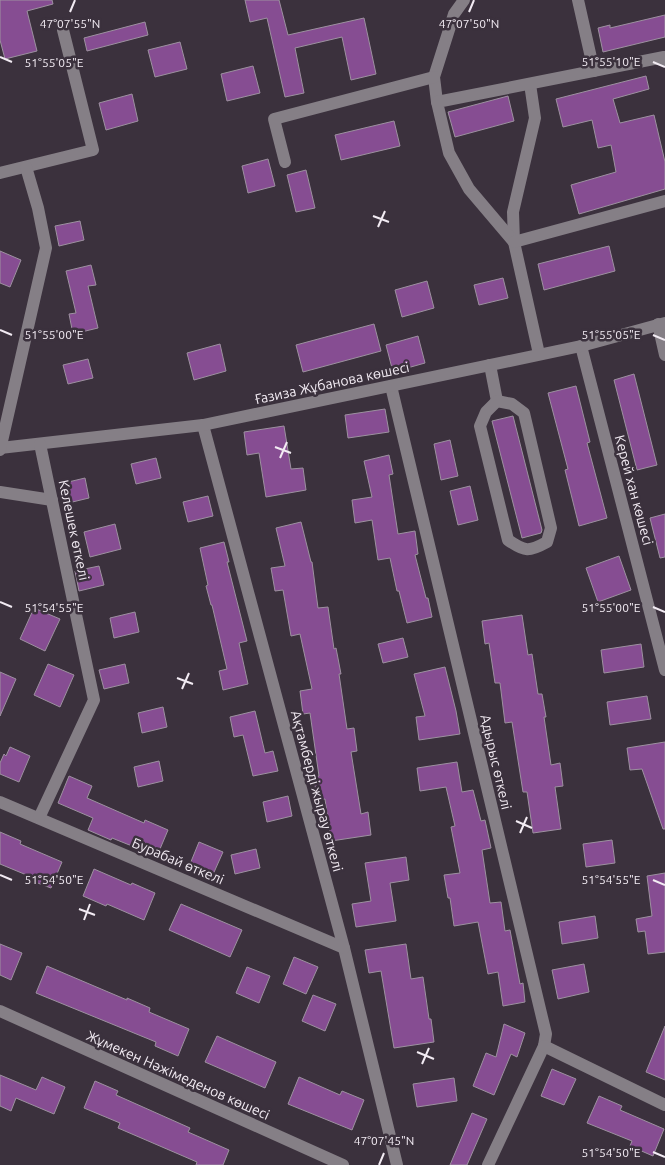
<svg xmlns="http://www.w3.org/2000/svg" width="665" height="1165" font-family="Ubuntu,sans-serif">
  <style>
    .building { fill: #864d92; stroke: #9d91a0 }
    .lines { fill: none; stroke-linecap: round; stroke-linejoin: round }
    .minor { stroke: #857f86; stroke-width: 12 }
    .ticks { fill: none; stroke: #f2ebf3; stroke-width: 2 }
    .labels { text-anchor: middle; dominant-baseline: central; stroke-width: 5; stroke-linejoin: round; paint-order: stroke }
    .street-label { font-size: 14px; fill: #f2ebf3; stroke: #3b313d }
    .ticks-label { font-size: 12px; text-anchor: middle; fill: #f2ebf3; stroke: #3b313d; stroke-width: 5; stroke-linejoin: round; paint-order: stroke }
  </style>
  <rect width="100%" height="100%" fill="#3b313d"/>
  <!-- building -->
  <g class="building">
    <polygon points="0,0 52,0 53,4 27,11 37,51 5,59 0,40"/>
    <polygon points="245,0 279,0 288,35 364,18 376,74 351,80 342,37 295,48 304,93 285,97 267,18 250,22"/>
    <polygon points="665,15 665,37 603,52 598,28 610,25 610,28"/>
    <polygon points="145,22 148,35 87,51 84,38"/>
    <polygon points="180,42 187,69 155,77 148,50"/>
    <polygon points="253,66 260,93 227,101 221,74"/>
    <polygon points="646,76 649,89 613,99 620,123 654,115 665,162 665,189 579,214 571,185 616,172 611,145 598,148 592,120 563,127 556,99"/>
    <polygon points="132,94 138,121 106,130 99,103"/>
    <polygon points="508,96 514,121 455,137 448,112"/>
    <polygon points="394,121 400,146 341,160 335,135"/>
    <polygon points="268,159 275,186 248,193 242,166"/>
    <polygon points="306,170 315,208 296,212 287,175"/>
    <polygon points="80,221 84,240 59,246 55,226"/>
    <polygon points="609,246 615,271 544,290 538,264"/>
    <polygon points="0,251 21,260 10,287 0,283"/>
    <polygon points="91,265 96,285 88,286 98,328 73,334 69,314 76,313 66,271"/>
    <polygon points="503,278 508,298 479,305 474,285"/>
    <polygon points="427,281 434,308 402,317 395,290"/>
    <polygon points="374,324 381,351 303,372 296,345"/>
    <polygon points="418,336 425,363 393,372 386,345"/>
    <polygon points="220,344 226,371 194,380 187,353"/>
    <polygon points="88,359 93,378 68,384 63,365"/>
    <polygon points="634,374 657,465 637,470 614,380"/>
    <polygon points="576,386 590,442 587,443 607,518 579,526 565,470 568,469 548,393"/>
    <polygon points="385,409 389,432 348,438 345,415"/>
    <polygon points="513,416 542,530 541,533 522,538 492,421"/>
    <polygon points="284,426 291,469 303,468 306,490 266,497 259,453 247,455 244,432"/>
    <polygon points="450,440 458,476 441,480 434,444"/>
    <polygon points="389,455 393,474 389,475 398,534 415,531 418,554 415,555 426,598 428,598 432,617 407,623 399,591 397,591 390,558 378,560 372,520 355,523 352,500 372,497 364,461"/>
    <polygon points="156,458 161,478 136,484 131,464"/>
    <polygon points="85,478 89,498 64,504 60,484"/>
    <polygon points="470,486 478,520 458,525 450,491"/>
    <polygon points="208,496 213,516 188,522 183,502"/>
    <polygon points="665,514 665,557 660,558 650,518"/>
    <polygon points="301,522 311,562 312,562 318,608 328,607 334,649 336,648 341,674 339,674 347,729 354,728 357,751 351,752 361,814 368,812 371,835 331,841 325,799 317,800 314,777 319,776 310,713 303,714 300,691 312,689 300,634 291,636 283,590 275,591 271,568 285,566 276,528"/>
    <polygon points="115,524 121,549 90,557 84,532"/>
    <polygon points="224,542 229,562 227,562 247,641 239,643 248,684 223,690 219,671 227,669 212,605 211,605 206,586 208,585 200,548"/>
    <polygon points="619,556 631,590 598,602 586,568"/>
    <polygon points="99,566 104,585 79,591 75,571"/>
    <polygon points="34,608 60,619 45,651 20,639"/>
    <polygon points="135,612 139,632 114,638 110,618"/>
    <polygon points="522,615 528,655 532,654 538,694 542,694 546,717 544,717 551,765 560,763 563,786 555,787 561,829 533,833 527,792 523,792 512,722 505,723 500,683 495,683 489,643 485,644 482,621"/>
    <polygon points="403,638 408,657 383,663 378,644"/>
    <polygon points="641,644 644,667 604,673 601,650"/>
    <polygon points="48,664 74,675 60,707 34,695"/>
    <polygon points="125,664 129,683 104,689 99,670"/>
    <polygon points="445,667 456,711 460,734 419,740 416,717 425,716 414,674"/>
    <polygon points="0,672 16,679 0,716"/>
    <polygon points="647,696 651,719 610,725 607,702"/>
    <polygon points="163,707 167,727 142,733 138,713"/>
    <polygon points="255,711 265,753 273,751 278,771 253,776 243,735 234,737 230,717"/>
    <polygon points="665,742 665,829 663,829 642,769 630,770 627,748"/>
    <polygon points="10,747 30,756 19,782 0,774 0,763 4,754 6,756"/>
    <polygon points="159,761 163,781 138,787 134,767"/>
    <polygon points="457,762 462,792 473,790 481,821 485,820 491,848 482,850 490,903 501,902 505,931 510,930 520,984 523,983 525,1002 503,1006 498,972 488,974 478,922 454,926 450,898 448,898 444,875 460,873 451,827 455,826 446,787 420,791 417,768"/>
    <polygon points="69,776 92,786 87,798 144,823 145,820 168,830 157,856 112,838 111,840 88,830 93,818 58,803"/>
    <polygon points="288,796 292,816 267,822 263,802"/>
    <polygon points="0,832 21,841 20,844 62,862 51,888 27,879 29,876 0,864"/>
    <polygon points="612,840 615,863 586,867 583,844"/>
    <polygon points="199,842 223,852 211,879 188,869"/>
    <polygon points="256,849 260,868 235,874 231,855"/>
    <polygon points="406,857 409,880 390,883 396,921 356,927 352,904 371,901 365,863"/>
    <polygon points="94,869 131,885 132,883 155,893 144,920 107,904 106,906 83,896"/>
    <polygon points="665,873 665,952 648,954 645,931 638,932 636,919 652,916 647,876"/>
    <polygon points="181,904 242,930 230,957 169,930"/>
    <polygon points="595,916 598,938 562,944 559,922"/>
    <polygon points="0,944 22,953 11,980 0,975"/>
    <polygon points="406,944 411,979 423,977 429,1019 431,1019 434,1042 394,1048 381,971 369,973 365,950"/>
    <polygon points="294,957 318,967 306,994 283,984"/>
    <polygon points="584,964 589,992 558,999 552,970"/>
    <polygon points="47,966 127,1000 127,998 150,1008 149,1012 189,1029 178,1056 155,1046 156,1042 36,993"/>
    <polygon points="247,967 270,976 259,1003 236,993"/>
    <polygon points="313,995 336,1004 325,1031 302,1021"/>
    <polygon points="504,1024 525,1033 517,1057 511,1054 494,1095 473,1086 486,1053 496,1057"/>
    <polygon points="665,1026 665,1080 646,1072"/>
    <polygon points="217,1036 276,1062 265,1088 205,1062"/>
    <polygon points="552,1069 576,1079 564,1105 541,1096"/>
    <polygon points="0,1075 36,1090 42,1077 65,1087 54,1114 16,1098 11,1111 0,1106"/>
    <polygon points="299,1077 340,1095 342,1091 364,1100 352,1130 288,1104"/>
    <polygon points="454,1078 457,1101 417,1107 413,1084"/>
    <polygon points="95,1081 118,1091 116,1095 190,1128 188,1132 229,1150 223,1165 196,1165 197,1162 118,1128 120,1123 84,1108"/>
    <polygon points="599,1096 622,1106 620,1110 664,1129 653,1156 630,1146 632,1141 587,1123"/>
    <polygon points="472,1113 487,1119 467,1165 450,1165"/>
  </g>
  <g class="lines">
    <!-- minor -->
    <g class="minor">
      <polyline points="578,0 594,71"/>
      <polyline points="530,84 535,118 513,212 514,242 539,354"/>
      <polyline points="437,102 434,77 454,14 464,0"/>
      <polyline points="285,162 274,119 434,77"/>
      <polyline points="0,173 93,150 63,30"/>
      <polyline points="514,242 469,189 449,153 437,102 664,57 665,61"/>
      <polyline points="514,242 665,201"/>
      <polyline points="658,324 665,355"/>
      <polyline points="581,346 665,670"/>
      <polyline points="490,365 497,401"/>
      <polyline points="391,386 546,1034 544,1046 488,1165"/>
      <path d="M497,401L512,404L524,413L551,528L547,542C529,552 525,552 508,540L480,426L486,412Z"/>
      <polyline points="203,425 344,948 397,1165"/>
      <polyline points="0,448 203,425 581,346 665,323"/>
      <polyline points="0,450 46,248 38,208 26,167"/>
      <polyline points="0,492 52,500"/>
      <polyline points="0,802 344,948"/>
      <polyline points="39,818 94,700 40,444"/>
      <polyline points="0,1011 343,1165"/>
      <polyline points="544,1046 665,1105"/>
    </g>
  </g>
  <!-- ticks -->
  <path class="ticks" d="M70,12L75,0M469,12L474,0M0,57L12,62M653,62L665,67M373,216L389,222M378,227L385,211M0,330L12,335M653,335L665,340M275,447L291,453M280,458L287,442M0,602L12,607M653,607L665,612M177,678L193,684M182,689L189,673M516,821L532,828M520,833L527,817M0,875L12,880M653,880L665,885M79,909L95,915M84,920L90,904M417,1052L434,1059M422,1064L429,1048M653,1152L665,1157M379,1165L384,1153"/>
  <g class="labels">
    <!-- street labels -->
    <g class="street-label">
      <text transform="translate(332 383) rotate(-12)">Ғазиза Жұбанова көшесі</text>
      <text transform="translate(634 490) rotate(75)">Керей хан көшесі</text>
      <text transform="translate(74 530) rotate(78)">Келешек өткелі</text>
      <text transform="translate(496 762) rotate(77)">Адырыс өткелі</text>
      <text transform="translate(317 791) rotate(75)">Ақтамберді жырау өткелі</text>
      <text transform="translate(178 861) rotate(23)">Бурабай өткелі</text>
      <text transform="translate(178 1075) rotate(24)">Жұмекен Нәжімеденов көшесі</text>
    </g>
  </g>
  <g class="ticks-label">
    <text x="469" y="28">47°07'50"N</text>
    <text x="70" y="28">47°07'55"N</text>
    <text x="611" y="66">51°55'10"E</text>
    <text x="54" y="67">51°55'05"E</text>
    <text x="611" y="339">51°55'05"E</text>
    <text x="54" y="339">51°55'00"E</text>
    <text x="611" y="612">51°55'00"E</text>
    <text x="54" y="612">51°54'55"E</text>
    <text x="611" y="884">51°54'55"E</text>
    <text x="54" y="884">51°54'50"E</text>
    <text x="384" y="1145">47°07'45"N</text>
    <text x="611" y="1157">51°54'50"E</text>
  </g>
</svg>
